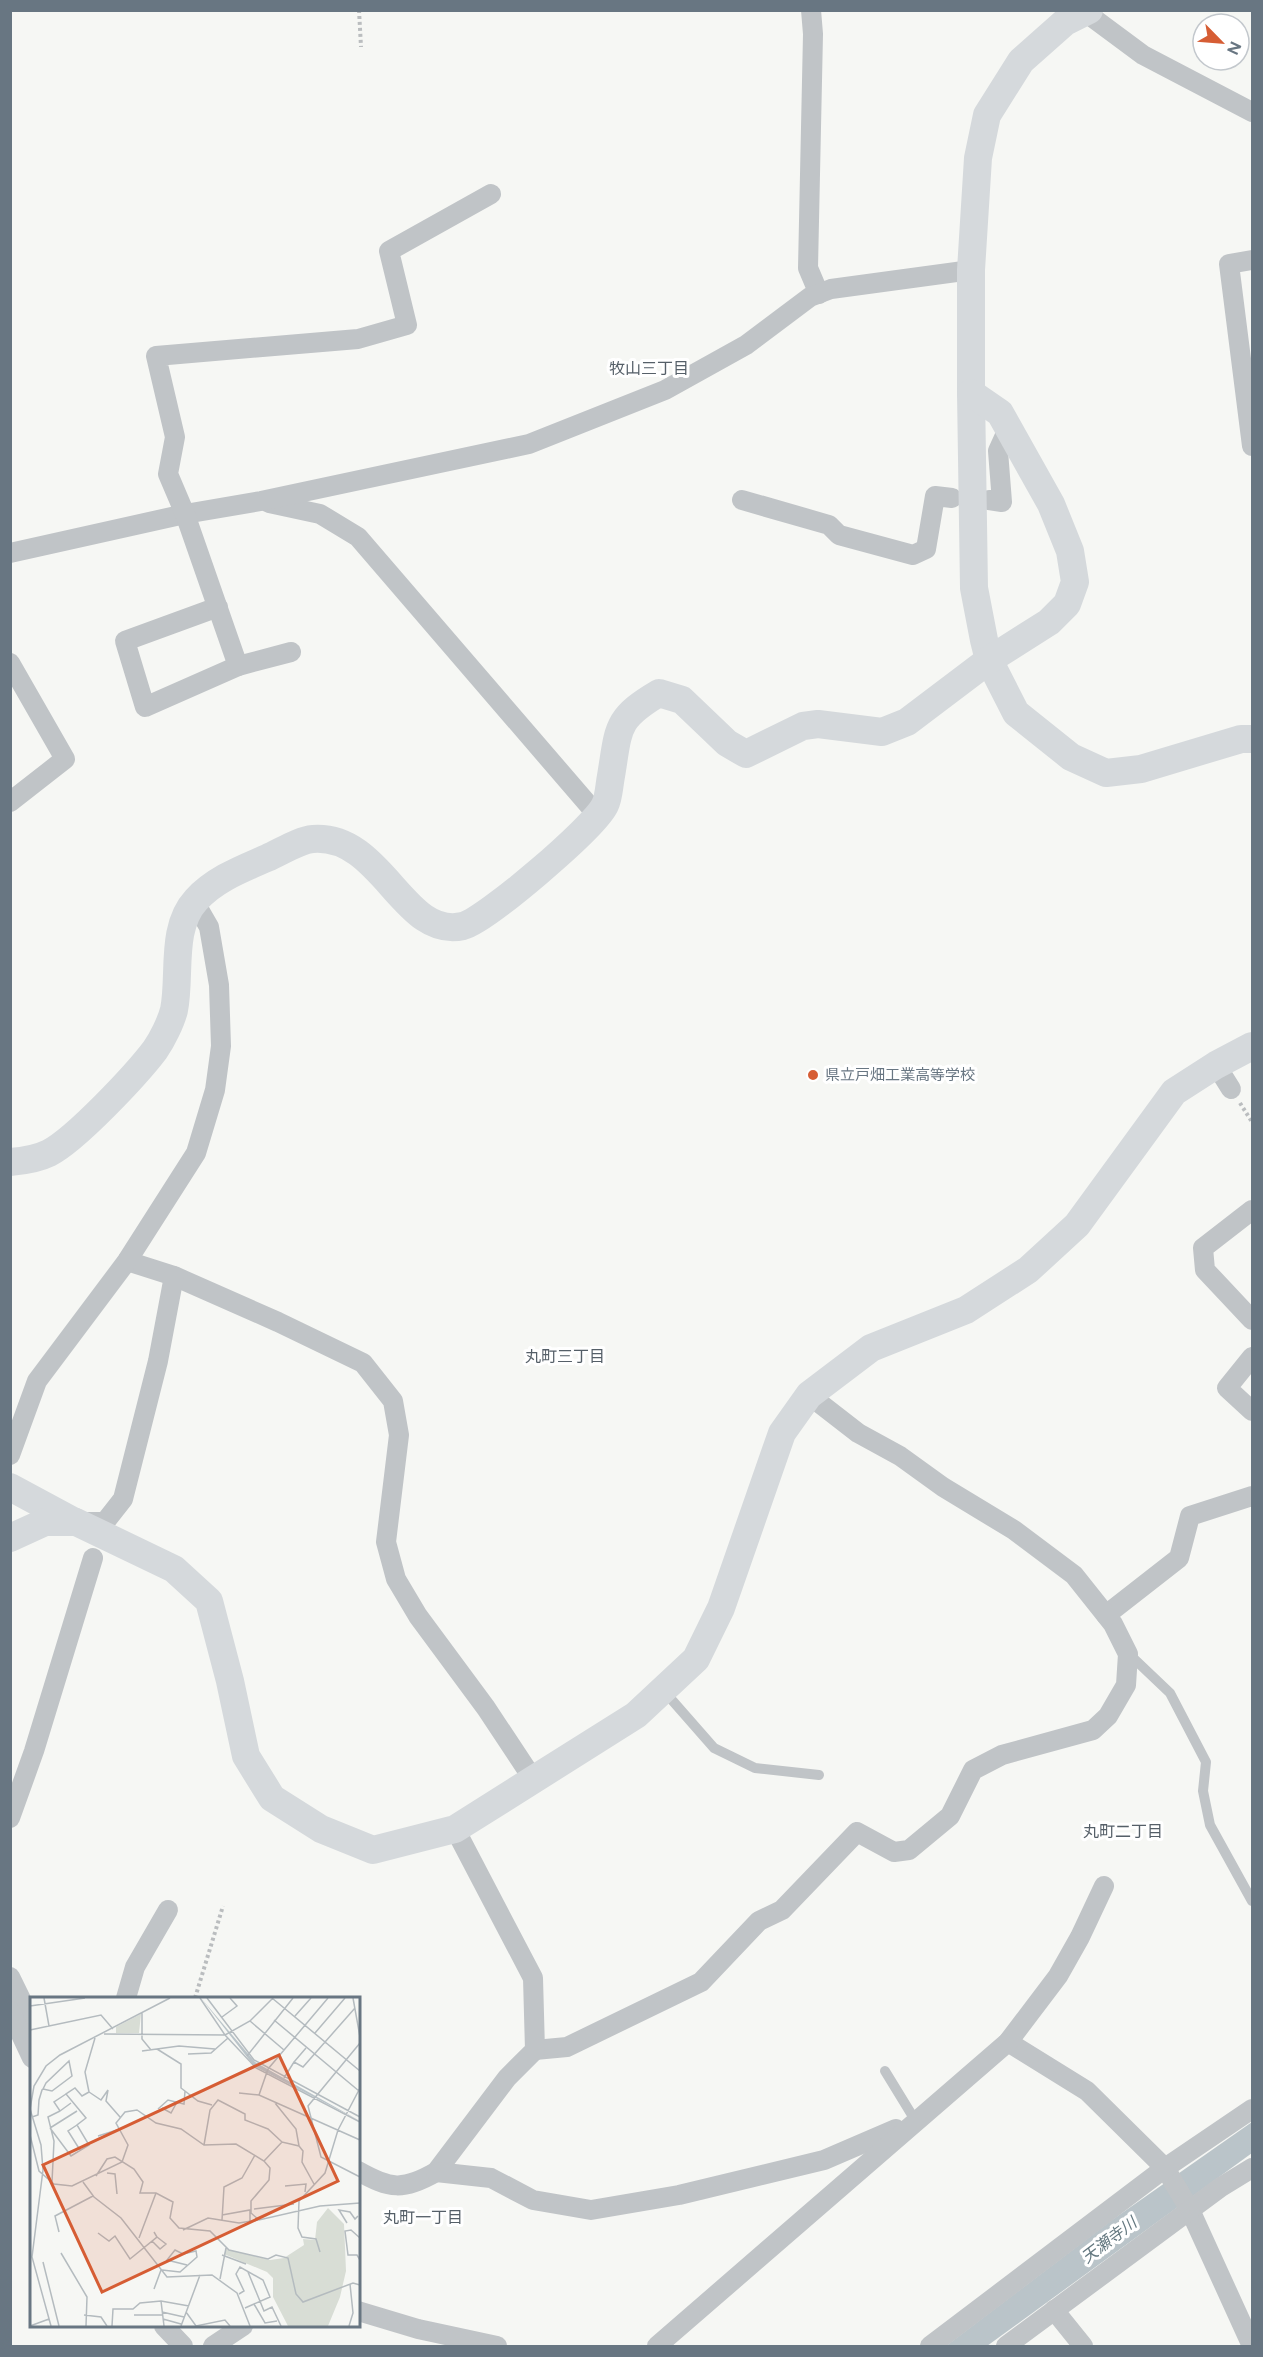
<svg xmlns="http://www.w3.org/2000/svg" width="1263" height="2357" font-family="Figtree,'Noto Sans JP',sans-serif">
  <style>
    .water { fill: #bac4c9 }
    .lines { fill: none; stroke-linecap: round; stroke-linejoin: round }
    .path { stroke: #babdbf; stroke-width: 4; stroke-dasharray: 3 3; stroke-linecap: butt }
    .lane { stroke: #c0c4c7; stroke-width: 10 }
    .street { stroke: #c0c4c7; stroke-width: 20 }
    .secondary { stroke: #d5d9dc; stroke-width: 28 }
    .poi-dot { fill: #d65d34; stroke: #fff; stroke-width: 2 }
    .labels { text-anchor: middle; dominant-baseline: central; stroke-width: 6; stroke-linejoin: round; paint-order: stroke }
    .poi-label { font-size: 15px; fill: #687682; stroke: #fff; text-anchor: start }
    .neighbourhood-label { font-size: 16px; fill: #555f68; stroke: #fff }
    .water-label { font-size: 16px; font-style: italic; fill: #63777f; stroke: #fff }
    .inset-road { fill: none; stroke: #b4bbbf; stroke-width: 1.5 }
    .view { fill: #d65d34; fill-opacity: 0.15; stroke: #d65d34; stroke-width: 3 }
    .inset-edge { fill: none; stroke: #687682; stroke-width: 3 }
  </style>
  <rect width="100%" height="100%" fill="#f6f7f4"/>
  <!-- water -->
  <polygon class="water" points="1252,2122 1252,2153 987,2346 946,2346 1112,2220"/>
  <g class="lines">
    <!-- path -->
    <g class="path">
      <polyline points="359,10 361,47"/>
      <polyline points="1240,1103 1252,1122"/>
      <polyline points="195,1998 223,1906"/>
    </g>
    <!-- lane -->
    <g class="lane">
      <polyline points="1129,1654 1170,1693 1206,1762 1203,1791 1210,1825 1252,1901"/>
      <polyline points="664,1691 714,1748 755,1768 819,1775"/>
      <polyline points="885,2071 915,2120"/>
    </g>
    <!-- street -->
    <g class="street">
      <polyline points="811,10 813,34 808,268 819,294"/>
      <polyline points="1085,12 1143,55 1252,112"/>
      <polyline points="1252,260 1229,264 1252,446"/>
      <polyline points="742,500 829,525 839,535 913,555 926,549 935,496 952,498"/>
      <polyline points="989,500 1002,502 998,451 1008,429"/>
      <polyline points="269,503 320,514 358,537 599,817"/>
      <polyline points="10,553 185,514 261,501 529,444 665,390 746,345 810,297 831,289 971,270"/>
      <polyline points="218,607 125,641 145,707 238,666"/>
      <polyline points="291,652 238,666 185,514 168,474 175,437 156,356 358,339 407,325 389,251 491,194"/>
      <polyline points="10,663 65,759 10,802"/>
      <polyline points="1216,1065 1231,1089"/>
      <polyline points="1252,1210 1203,1248 1205,1270 1252,1320"/>
      <polyline points="127,1261 174,1276 278,1322 363,1363 393,1401 399,1435 386,1542 396,1579 418,1616 486,1708 533,1779"/>
      <polyline points="1252,1357 1227,1388 1252,1411"/>
      <polyline points="10,1455 37,1381 127,1261 196,1153 215,1090 221,1046 219,985 209,927 194,901"/>
      <polyline points="81,1522 105,1522 123,1499 158,1361 174,1276"/>
      <polyline points="1106,1615 1179,1558 1190,1516 1252,1496"/>
      <polyline points="10,1818 34,1751 93,1558"/>
      <polyline points="10,1977 32,2022"/>
      <polyline points="126,1998 135,1967 168,1910"/>
      <polyline points="10,2011 32,2058"/>
      <polyline points="1008,2042 1087,2091 1165,2168 1190,2210 1252,2346"/>
      <polyline points="535,2050 567,2047 701,1982 759,1921 782,1910 857,1832 894,1852 909,1850 950,1816 973,1770 1002,1755 1093,1730 1108,1716 1126,1685 1128,1654 1113,1624 1074,1575 1014,1530 943,1487 900,1456 858,1433 809,1395"/>
      <path d="M358,2171C390,2189 403,2191 436,2172L507,2078L535,2050L533,1978L455,1829"/>
      <polyline points="436,2172 491,2178 533,2200 591,2210 679,2195 824,2160 896,2129"/>
      <polyline points="1054,2310 1083,2346"/>
      <polyline points="358,2311 418,2329 497,2346"/>
      <polyline points="164,2326 183,2346"/>
      <polyline points="213,2346 243,2326"/>
      <polyline points="657,2346 1008,2042 1058,1976 1080,1937 1104,1886"/>
      <polyline points="930,2346 1165,2168 1252,2109"/>
      <polyline points="1006,2346 1221,2187 1252,2168"/>
    </g>
    <!-- secondary -->
    <g class="secondary">
      <polyline points="1089,10 1065,22 1021,61 987,115 978,158 971,270 971,393 974,588 984,640 989,660 1016,713 1071,757 1106,773 1141,769 1241,739 1252,739"/>
      <path d="M10,1162C23,1161 37,1159 49,1153C76,1139 136,1075 155,1050C162,1040 171,1022 174,1010C181,976 170,928 196,900C215,879 242,869 267,858C281,852 299,840 313,839C383,834 403,940 463,926C486,920 595,827 605,805C609,797 609,786 611,776C619,728 615,719 659,693L682,700L727,743L746,754L803,726L818,724L882,732L907,722L989,660L1049,622L1067,604L1075,582L1070,551L1051,504L1000,413L971,393"/>
      <polyline points="10,1487 75,1522"/>
      <polyline points="10,1538 45,1522 76,1522 174,1569 209,1601 230,1681 246,1756 272,1798 321,1829 373,1850 455,1829 636,1715 696,1659 721,1608 782,1433 809,1395 871,1348 966,1310 1028,1270 1077,1225 1174,1092 1216,1065 1252,1046"/>
    </g>
  </g>
  <!-- markers -->
  <circle class="poi-dot" cx="813" cy="1075" r="6"/>
  <g class="labels">
    <!-- poi labels -->
    <g class="poi-label">
      <text x="825" y="1075">県立戸畑工業高等学校</text>
    </g>
    <!-- neighbourhood labels -->
    <g class="neighbourhood-label">
      <text x="649" y="368">牧山三丁目</text>
      <text x="565" y="1356">丸町三丁目</text>
      <text x="1123" y="1831">丸町二丁目</text>
      <text x="423" y="2217">丸町一丁目</text>
    </g>
    <!-- water labels -->
    <g class="water-label">
      <text transform="translate(1109 2240) rotate(-37)">天瀬寺川</text>
    </g>
  </g>
  <!-- overview -->
  <g transform="translate(30 1997)">
    <rect width="330" height="330" fill="#f6f7f4"/>
    <path d="M111,17L109,36H86V30ZM298,211L314,227L316,274L310,300L298,329H258L243,300V281L237,275L194,257L196,252L240,263L254,261L274,248L273,242L285,243L287,225Z" fill="#d8ddd5"/>
    <path d="M171,1L225,65L330,124L224,69Z" fill="#bac4c9"/>
    <path class="inset-road" d="M14,1L19,29M170,1L195,38L226,71L330,125M177,1L224,63L330,120M242,1L330,74M323,1L330,40M0,9L55,1M112,16V42L121,53M265,19L281,1M192,20L207,9L200,1M244,23L329,94M220,24L254,53M0,33L71,18L83,32M285,36L315,1M74,37L195,38L220,24L243,1M330,46L278,109L291,160L330,180M276,51L264,65L273,70L325,11M127,52L151,67V91L168,104L182,108M112,54L149,49L185,52M158,57L181,56L198,41M217,59L263,1M254,81L264,65M59,95L55,75L65,41M59,95L71,103L78,93L76,104L90,120M209,96L229,98L330,143M36,97L24,105L30,114L41,106M229,98L238,72L298,1M245,106L266,132L269,149M132,111L141,116L147,105M128,112L138,103L154,107L155,94M2,120L8,118L9,103L12,93L13,92L16,86L39,64L42,79L22,94L13,92M47,128L38,134L50,153M20,131L41,159L59,148L47,128L56,121L36,97L45,91L52,99L59,95M20,131L47,114M0,138L9,174L24,187L42,189L92,165L98,148L86,126L95,115L107,113L126,126L151,132L174,148L206,147L234,164L240,171L239,183L221,204V216L229,223L290,209L330,206M68,139L87,133M174,148L180,113L188,103L215,117V123L238,132L252,145M234,164L252,145L269,149L273,154L272,165L284,187M77,176L85,177L87,197M66,179L77,162L85,160L104,172L113,185L110,196H126L143,205L140,221L149,231L180,234L199,253L238,262L246,258L258,261L266,297L273,305L323,286L330,288M22,185L24,144L18,120L30,114M53,185L64,200L91,221L137,280L182,278L207,296L220,329M255,189L276,187L275,195M224,212L264,207M192,218L220,213V225M192,223L194,190L212,181L225,158M317,226L309,213L320,215L325,222L328,219M153,233L178,221L209,226L228,223M29,235L25,219L63,199M68,236L79,244L85,239L100,262L127,240L124,235M109,241L126,196M330,241L321,233L315,234L318,258H327L330,263M122,244L130,252L136,247L127,240M290,255L286,242L272,240L268,231L269,204L295,176L308,133L330,91M31,256L57,300L56,329M192,258L216,267M13,265L29,329M132,273L150,275L167,260L166,254L153,257L145,253L137,263L157,268M218,275L234,314L242,310L251,329M190,282L196,251M124,292L131,273M209,297L214,294L206,277L210,270L233,283L240,300L215,311M131,304L134,329M224,307L235,326L247,324M132,315L154,320M156,315L166,329L195,323L200,329M54,318L71,320L77,329M104,318H133M133,322L151,327M0,329L19,322M21,329L2,260L13,173L11,148L0,112L4,89L16,69L30,58L140,1M82,329L83,312H103L110,306L131,304L159,309M151,329L170,278M319,329L323,316L320,287"/>
    <path class="view" d="M249,58L308,184L72,295L13,168Z"/>
    <rect width="330" height="330" class="inset-edge"/>
  </g>
  <!-- border -->
  <rect width="1263" height="2357" fill="none" stroke="#687682" stroke-width="24"/>
  <!-- north arrow -->
  <g transform="translate(1221 42) rotate(115)"><circle r="28" fill="#ffffff" stroke="#c3c8cd" stroke-width="1.5"/>
  <path d="M0-4.5L10 22L0 15L-10 22Z" fill="#d65d34"/>
  <text y="-9" font-size="16" font-weight="bold" text-anchor="middle" fill="#687682">N</text>
  </g>
</svg>
